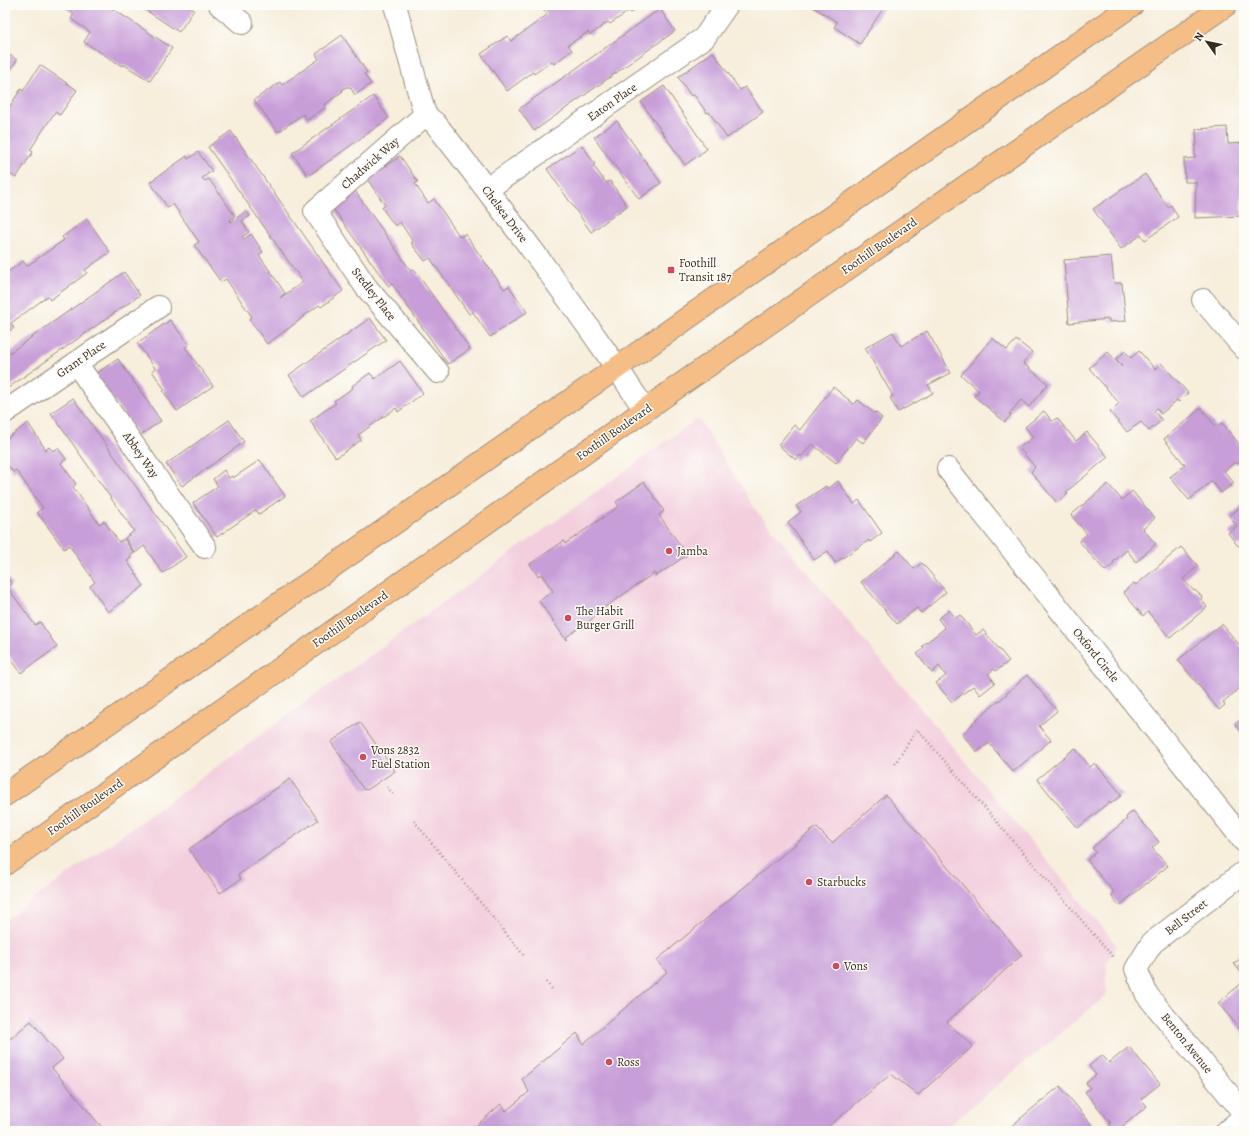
<svg xmlns="http://www.w3.org/2000/svg" width="1249" height="1136" font-family="Alegreya,serif">
  <style>
    .built { fill: #f3cfde }
    .building { fill: #c89ed9 }
    .lines { fill: none; stroke-linecap: round; stroke-linejoin: round }
    .street-casing { stroke: #998c7d; stroke-width: 24 }
    .primary-casing { stroke: #998c7d; stroke-width: 24 }
    .path { stroke: #998c7d; stroke-width: 2.5; stroke-dasharray: 1 3; stroke-linecap: butt }
    .street { stroke: #fff; stroke-width: 22 }
    .primary { stroke: #f6be87; stroke-width: 22 }
    .poi-dot { fill: #d1495b; stroke: #fdfcf7; stroke-width: 1.5 }
    .labels { text-anchor: middle; dominant-baseline: central; stroke-width: 3; stroke-linejoin: round; paint-order: stroke }
    .street-label { font-size: 12px; fill: #3b2a1e; stroke: #fdfcf7 }
    .poi-label { font-size: 12px; fill: #3b2a1e; stroke: #fdfcf7; text-anchor: start }
  </style>
  <rect width="100%" height="100%" fill="#fdfcf7"/>
  <filter id="ink" filterUnits="userSpaceOnUse"><feTurbulence type="fractalNoise" baseFrequency=".025" numOctaves="2"/><feDisplacementMap in="SourceGraphic" scale="8" xChannelSelector="R" yChannelSelector="G"/><feConvolveMatrix kernelMatrix="1 2 1 2 8 2 1 2 1" color-interpolation-filters="sRGB"/></filter>
  <filter id="wash" filterUnits="userSpaceOnUse"><feTurbulence type="fractalNoise" baseFrequency=".012" numOctaves="4" result="noise"/><feDisplacementMap in="SourceGraphic" scale="16" xChannelSelector="R" yChannelSelector="G"/><feGaussianBlur stdDeviation="0.9" result="paint"/><feColorMatrix in="noise" values="0 0 0 0 0 0 0 0 0 0 0 0 0 0 0 0 0 1.4 0 .05"/><feComposite in="paint" operator="in"/></filter>
  <g filter="url(#wash)">
    <rect width="100%" height="100%" fill="#f7eedc"/>
    <!-- built -->
    <polygon class="built" points="698,418 756,510 1116,944 1107,964 1106,978 1107,995 942,1131 5,1131 5,920"/>
    <g id="blocks">
      <!-- building -->
      <g class="building">
        <polygon points="61,5 107,5 172,48 150,81 123,64 122,66 84,42 90,32 71,19 74,14"/>
        <polygon points="138,5 187,5 194,10 179,32"/>
        <polygon points="551,5 642,5 631,13 629,11 610,24 608,22 590,35 588,32 568,45 572,50 554,64 552,61 534,74 533,72 507,91 481,54 507,36 511,41 547,15 544,10"/>
        <polygon points="810,5 881,5 884,7 860,44 834,27 837,22"/>
        <polygon points="660,9 675,31 534,131 519,109"/>
        <polygon points="342,35 367,72 364,74 371,84 355,95 350,87 346,87 342,90 343,91 324,105 326,107 307,120 303,114 278,132 254,100 280,82 282,85 319,59 316,54"/>
        <polygon points="5,52 17,60 5,78"/>
        <polygon points="713,52 740,90 745,87 763,112 727,138 709,112 707,113 694,95 691,96 678,77"/>
        <polygon points="40,65 77,90 60,115 55,112 30,150 33,152 16,178 5,171 5,109 6,108 8,109 21,89 23,91"/>
        <polygon points="664,86 707,149 685,165 641,102"/>
        <polygon points="373,96 389,118 308,176 292,153"/>
        <polygon points="617,121 661,183 639,199 594,137"/>
        <polygon points="1227,127 1228,144 1244,143 1244,193 1241,193 1242,216 1195,218 1196,182 1185,182 1184,159 1195,158 1195,145 1197,145 1196,129"/>
        <polygon points="231,131 343,291 321,307 319,305 300,319 300,320 267,344 249,319 252,317 226,279 221,282 194,245 199,242 173,204 168,208 150,182 187,156 188,159 198,152 212,171 202,178 205,181 209,179 235,216 230,220 231,222 246,211 250,216 242,221 249,232 242,237 244,239 251,234 263,252 259,255 285,293 280,298 303,282 208,147"/>
        <polygon points="582,145 595,164 593,165 606,183 610,181 627,206 591,232 547,169"/>
        <polygon points="400,156 418,182 415,184 428,203 434,199 460,237 465,234 504,289 509,286 527,312 490,337 473,312 469,314 430,258 425,261 411,243 413,242 400,222 395,226 382,208 385,205 367,179"/>
        <polygon points="1145,174 1168,207 1171,205 1178,217 1145,240 1141,235 1121,249 1093,209"/>
        <polygon points="355,191 411,271 414,269 470,349 448,364 392,284 389,287 332,207"/>
        <polygon points="87,219 110,252 85,270 87,273 50,300 48,296 11,323 14,328 5,334 5,274 23,261 27,266 64,240 62,237"/>
        <polygon points="1111,256 1114,283 1122,283 1126,321 1109,322 1109,319 1069,323 1064,260"/>
        <polygon points="124,272 140,295 5,390 5,356"/>
        <polygon points="370,318 386,340 304,397 289,375"/>
        <polygon points="170,320 189,345 185,347 213,386 177,411 163,391 165,390 152,371 155,368 137,343"/>
        <polygon points="927,331 951,373 928,385 933,393 898,412 890,398 893,396 865,348 893,332 901,346"/>
        <polygon points="992,338 1007,350 1016,340 1032,352 1023,363 1048,384 1029,407 1021,400 1009,414 1011,415 1005,422 974,396 979,391 961,375"/>
        <polygon points="1125,351 1131,358 1139,351 1155,369 1161,363 1188,393 1179,402 1177,400 1161,414 1157,408 1154,411 1162,420 1149,431 1141,422 1127,432 1110,412 1119,403 1089,368 1108,352 1121,366 1122,366 1116,359"/>
        <polygon points="118,359 161,421 139,436 95,374"/>
        <polygon points="400,361 423,393 398,412 396,408 358,435 361,440 336,458 310,421 336,403 334,401 353,388 352,386 370,373 375,379"/>
        <polygon points="833,387 854,404 858,400 874,413 875,412 882,418 863,443 856,438 836,463 812,444 802,456 800,455 796,460 778,445 794,425 800,430"/>
        <polygon points="73,398 186,557 163,573 144,546 135,553 125,538 134,531 51,413"/>
        <polygon points="1201,408 1216,427 1222,423 1244,450 1244,458 1237,464 1235,462 1224,471 1234,483 1221,493 1212,481 1189,500 1170,477 1185,465 1164,439"/>
        <polygon points="1044,411 1052,421 1057,418 1076,441 1087,432 1108,457 1066,492 1068,494 1057,503 1031,472 1035,467 1019,448 1033,437 1025,427"/>
        <polygon points="229,420 244,442 182,486 166,464"/>
        <polygon points="28,423 46,450 49,447 53,451 58,448 66,459 61,463 76,484 73,487 99,524 104,521 119,542 124,539 134,553 130,556 131,558 127,561 144,586 108,612 90,586 95,582 69,545 64,549 37,512 43,508 16,470 13,472 5,461 5,440"/>
        <polygon points="260,460 285,496 259,514 256,510 217,537 193,503 218,486 213,479 224,470 229,478 232,476 233,478"/>
        <polygon points="838,481 854,504 859,500 882,533 870,542 869,540 835,563 828,551 814,560 788,522 801,512 796,506 826,486 828,489"/>
        <polygon points="644,482 664,511 659,515 687,555 656,576 654,573 601,610 602,612 566,637 567,638 566,640 539,601 553,591 541,574 538,576 530,564 564,541 565,544 619,506 616,502"/>
        <polygon points="1108,484 1122,500 1132,491 1155,518 1143,529 1156,544 1136,562 1127,550 1113,562 1114,564 1105,571 1079,541 1087,534 1071,515"/>
        <polygon points="1244,504 1244,542 1238,546 1228,533 1237,526 1229,516"/>
        <polygon points="1181,547 1198,566 1183,579 1194,591 1195,590 1202,597 1201,599 1207,607 1170,638 1148,612 1143,616 1123,592 1134,583 1136,585"/>
        <polygon points="899,551 914,569 922,563 946,592 921,613 917,608 897,624 861,582"/>
        <polygon points="5,574 12,584 8,588 35,625 40,622 57,647 21,673 5,650"/>
        <polygon points="949,610 956,618 960,615 976,635 983,630 1009,661 996,671 994,669 988,674 995,683 980,695 973,686 952,702 936,683 946,676 939,666 932,673 917,654 924,648 922,646 945,628 938,619"/>
        <polygon points="1222,624 1241,647 1244,645 1244,685 1223,702 1225,705 1219,710 1178,660"/>
        <polygon points="1027,675 1057,711 1039,726 1051,740 1013,772 989,743 977,752 962,734 973,724 972,723 1006,695 1006,694 1019,683 1019,682"/>
        <polygon points="1244,717 1244,735 1235,724"/>
        <polygon points="360,722 395,771 367,790 366,789 364,790 331,742"/>
        <polygon points="1075,748 1090,767 1095,763 1122,795 1110,804 1109,802 1078,828 1037,779"/>
        <polygon points="290,779 318,820 238,875 241,879 220,893 189,849"/>
        <polygon points="886,795 1022,955 947,1022 973,1046 918,1095 891,1074 823,1131 483,1131 477,1125 501,1104 506,1111 529,1092 522,1079 577,1033 583,1044 667,972 657,960 816,827 832,843"/>
        <polygon points="1133,811 1159,842 1152,848 1168,866 1119,906 1112,897 1113,891 1087,860 1096,852 1092,848 1127,819 1126,817"/>
        <polygon points="1244,955 1244,976 1234,964"/>
        <polygon points="1244,981 1244,1034 1218,1003"/>
        <polygon points="31,1021 63,1059 52,1068 105,1131 5,1131 5,1043"/>
        <polygon points="1129,1047 1160,1084 1141,1099 1147,1106 1117,1131 1115,1131 1109,1124 1111,1123 1085,1092 1090,1088 1086,1083 1096,1075 1089,1066 1102,1055 1109,1063"/>
        <polygon points="1060,1086 1097,1131 1014,1131 1010,1127"/>
      </g>
    </g>
  </g>
  <g filter="url(#ink)">
    <use href="#blocks" fill-opacity="0" stroke="#998c7d" stroke-width="1"/>
    <g class="lines">
      <!-- street casing -->
      <g class="street-casing">
        <g id="street">
          <polyline points="220,5 242,23"/>
          <path d="M395,5L425,115L435,123C508,216 580,311 645,410"/>
          <polyline points="425,115 315,211 366,287 438,372"/>
          <polyline points="487,189 704,38 727,5"/>
          <polyline points="1203,300 1244,348"/>
          <polyline points="76,363 205,547"/>
          <polyline points="5,412 158,307"/>
          <polyline points="948,469 1244,841"/>
          <polyline points="1244,872 1152,943 1136,969 1147,995 1244,1113"/>
          <polyline points="1227,1131 1244,1117"/>
        </g>
      </g>
      <!-- primary casing -->
      <g class="primary-casing">
        <g id="primary">
          <polyline points="5,795 618,367 1132,5"/>
          <polyline points="5,864 683,383 1226,5"/>
        </g>
      </g>
      <!-- path -->
      <g class="path">
        <polyline points="895,764 917,729 1114,958"/>
        <polyline points="387,787 395,796"/>
        <polyline points="414,821 525,957"/>
        <polyline points="546,982 552,989"/>
      </g>
      <!-- street -->
      <use href="#street" class="street"/>
      <!-- primary -->
      <use href="#primary" class="primary"/>
    </g>
  </g>
  <!-- markers -->
  <g class="poi-dot">
    <rect x="667" y="266" width="8" height="8" rx="2"/>
    <circle cx="669" cy="551" r="4"/>
    <circle cx="568" cy="618" r="4"/>
    <circle cx="363" cy="757" r="4"/>
    <circle cx="809" cy="882" r="4"/>
    <circle cx="836" cy="966" r="4"/>
    <circle cx="609" cy="1062" r="4"/>
  </g>
  <g class="labels">
    <!-- street labels -->
    <g class="street-label">
      <text transform="translate(612 102) rotate(-35)">Eaton Place</text>
      <text transform="translate(370 163) rotate(-41)">Chadwick Way</text>
      <text transform="translate(505 214) rotate(53)">Chelsea Drive</text>
      <text transform="translate(879 246) rotate(-35)">Foothill Boulevard</text>
      <text transform="translate(374 294) rotate(52)">Stedley Place</text>
      <text transform="translate(81 359) rotate(-34)">Grant Place</text>
      <text transform="translate(614 432) rotate(-35)">Foothill Boulevard</text>
      <text transform="translate(141 455) rotate(55)">Abbey Way</text>
      <text transform="translate(350 619) rotate(-35)">Foothill Boulevard</text>
      <text transform="translate(1096 655) rotate(51)">Oxford Circle</text>
      <text transform="translate(85 807) rotate(-35)">Foothill Boulevard</text>
      <text transform="translate(1186 917) rotate(-38)">Bell Street</text>
      <text transform="translate(1187 1043) rotate(51)">Benton Avenue</text>
    </g>
    <!-- poi labels -->
    <g class="poi-label">
      <text x="679" y="263">Foothill<tspan x="679" dy="14">Transit 187</tspan></text>
      <text x="677" y="551">Jamba</text>
      <text x="576" y="611">The Habit<tspan x="576" dy="14">Burger Grill</tspan></text>
      <text x="371" y="750">Vons 2832<tspan x="371" dy="14">Fuel Station</tspan></text>
      <text x="817" y="882">Starbucks</text>
      <text x="844" y="966">Vons</text>
      <text x="617" y="1062">Ross</text>
    </g>
  </g>
  <!-- margin -->
  <rect width="1249" height="1136" fill="none" stroke="#fdfcf7" stroke-width="20"/>
  <!-- north arrow -->
  <g transform="translate(1207 42) rotate(303)" stroke="#fdfcf7" stroke-width="3" paint-order="stroke">
  <path d="M0-3L7 15L0 10L-7 15Z" fill="#3b2a1e"/>
  <text y="-6" font-size="11" font-weight="bold" text-anchor="middle" fill="#3b2a1e">N</text>
  </g>
</svg>
